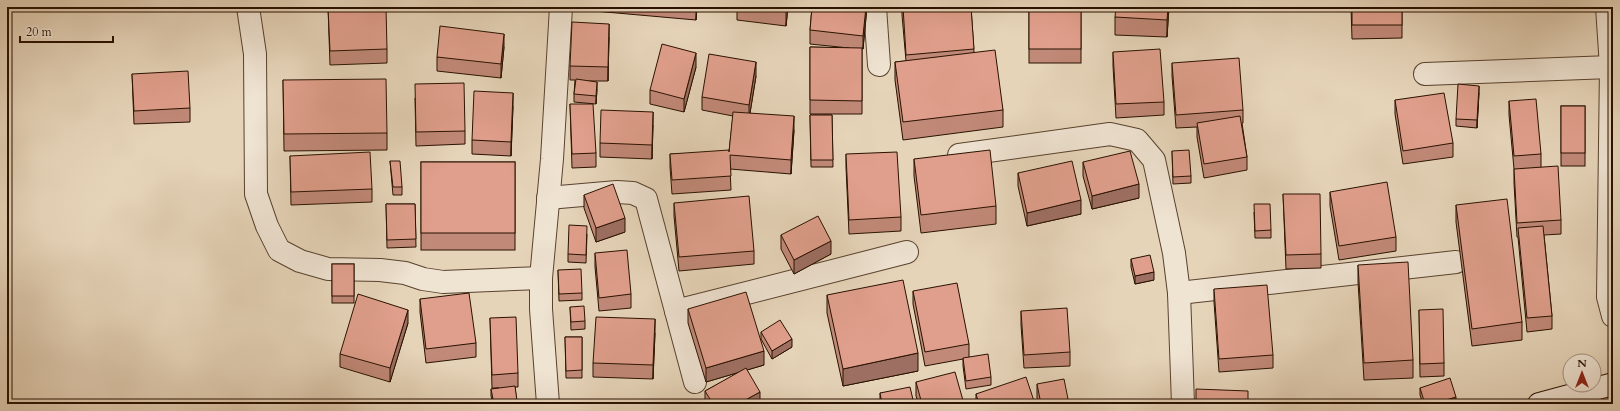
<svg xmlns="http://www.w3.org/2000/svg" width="1620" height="411" font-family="Cardo,serif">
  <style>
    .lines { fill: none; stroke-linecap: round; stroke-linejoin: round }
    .street-casing { stroke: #58422e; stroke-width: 24 }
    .secondary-casing { stroke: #291100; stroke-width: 24 }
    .street { stroke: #efe3d2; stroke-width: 22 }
    .secondary { stroke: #efe3d2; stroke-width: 22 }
    .wall { fill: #c18978; stroke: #291100 }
    .shaded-wall { fill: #9d6f62; stroke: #291100 }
    .building { fill: #e09f8c; stroke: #291100 }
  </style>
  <rect width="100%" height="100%" fill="#e6d4b9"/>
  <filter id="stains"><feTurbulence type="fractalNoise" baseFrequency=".005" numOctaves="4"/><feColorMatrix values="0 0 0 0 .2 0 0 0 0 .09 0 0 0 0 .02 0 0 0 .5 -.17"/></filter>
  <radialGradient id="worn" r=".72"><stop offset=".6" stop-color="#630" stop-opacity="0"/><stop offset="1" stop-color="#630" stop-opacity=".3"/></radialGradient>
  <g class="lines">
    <!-- street casing -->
    <g class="street-casing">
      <g id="street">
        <polyline points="248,7 255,54 256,194 267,226 279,250 300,261 328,269 380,270 405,273 423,279 443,282 541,278"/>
        <polyline points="875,7 879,65"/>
        <polyline points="1607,7 1611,67 1608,297 1613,316"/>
        <polyline points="1425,74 1611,67"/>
        <polyline points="959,155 1110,134 1137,140 1154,160 1174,253 1179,293 1183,404"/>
        <polyline points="548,198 617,192 633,193 646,199 695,382"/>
        <polyline points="1179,293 1456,262"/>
        <polyline points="676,311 907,252"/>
        <polyline points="548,404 541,309 541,278 552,159 561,7"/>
      </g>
    </g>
    <!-- secondary casing -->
    <g class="secondary-casing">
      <polyline id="secondary" points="1539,404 1613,384"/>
    </g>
    <!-- street -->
    <use href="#street" class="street"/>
    <!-- secondary -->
    <use href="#secondary" class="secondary"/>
  </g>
  <!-- wall -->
  <g class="wall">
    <polygon points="328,7 387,49 387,63 330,65"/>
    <polygon points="594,7 697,7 696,20 594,11"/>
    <polygon points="737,7 788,7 786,26 737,20"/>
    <polygon points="812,7 867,7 863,49 862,49 862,114 810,114 810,47 849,48 810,44 810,30"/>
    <polygon points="902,7 971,7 974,52 1003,110 1003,127 903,140 895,80 895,62 906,61 902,15"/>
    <rect x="1029" y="7" width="52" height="56"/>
    <polygon points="1169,7 1167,37 1115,35 1115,17"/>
    <rect x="1194" y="7" width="89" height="4"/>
    <polygon points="1351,7 1402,7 1402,38 1352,39"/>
    <polygon points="609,37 608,81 588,81 597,89 596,104 574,102 574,94 575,80 570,80 570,66"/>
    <polygon points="504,47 501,78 437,71 437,57"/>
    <polygon points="1113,52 1164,102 1164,115 1116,118 1113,66"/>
    <polygon points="1172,63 1243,110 1243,123 1242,123 1247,157 1247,170 1204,178 1197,137 1197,127 1176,128 1172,76"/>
    <polygon points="696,67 684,112 650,104 650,90"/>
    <polygon points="132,74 190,108 190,122 134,124"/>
    <polygon points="756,76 750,113 794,130 791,174 730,169 731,190 672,194 670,167 670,154 729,152 733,116 702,110 702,97"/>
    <polygon points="283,80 387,133 387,150 284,151"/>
    <polygon points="1479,93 1477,128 1456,126 1456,119"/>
    <polygon points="415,98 465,131 465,144 416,146"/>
    <polygon points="1395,100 1453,143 1453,157 1403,164 1395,114"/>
    <polygon points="1509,101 1541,154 1541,167 1561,220 1561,234 1544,235 1552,316 1552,329 1527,332 1518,237 1517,237 1514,183 1514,169 1509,115"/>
    <polygon points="570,104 596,153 596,167 572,168"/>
    <polygon points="513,106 511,156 472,154 472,140"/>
    <rect x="1561" y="106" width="24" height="60"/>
    <polygon points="810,115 832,115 833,167 811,167"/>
    <polygon points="653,125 652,159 600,157 600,143"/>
    <polygon points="1172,151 1191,176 1191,183 1173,184"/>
    <polygon points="846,154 901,217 901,231 849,234 846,167"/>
    <polygon points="290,156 372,189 372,202 291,205"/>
    <polygon points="914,159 996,206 996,224 921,233 914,176"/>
    <polygon points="390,161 402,187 402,195 393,195"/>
    <rect x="421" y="162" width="94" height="88"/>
    <polygon points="1083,162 1139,198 1092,209 1083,176"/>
    <polygon points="1018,173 1081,214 1027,226 1018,186"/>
    <polygon points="1330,192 1396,237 1396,251 1339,260 1330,206"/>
    <polygon points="1283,194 1321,254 1321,268 1286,269"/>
    <polygon points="584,195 625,232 596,242 584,208"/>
    <polygon points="674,203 754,251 754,264 679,271 674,216"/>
    <polygon points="386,204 415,204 416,247 387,248"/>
    <polygon points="1456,205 1522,322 1522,340 1472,346 1456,222"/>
    <polygon points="1254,212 1271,230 1271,238 1255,238"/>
    <polygon points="587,234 586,263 568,262 568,254"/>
    <polygon points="781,235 831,254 794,274 781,249"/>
    <polygon points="595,253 631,294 631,308 599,311 595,267"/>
    <polygon points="1131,259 1154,280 1135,284 1131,267"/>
    <rect x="332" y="264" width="22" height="39"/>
    <polygon points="1358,265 1413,360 1413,378 1364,380 1358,282"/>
    <polygon points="558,270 582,293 582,300 559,301"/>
    <polygon points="1214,289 1273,355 1273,368 1219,372 1214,302"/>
    <polygon points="913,291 969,344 969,357 991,377 991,385 966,389 963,366 963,359 925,366 913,304"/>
    <polygon points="827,295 918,371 843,386 827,313"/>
    <polygon points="420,299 476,343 476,357 426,363 420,312"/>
    <polygon points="570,307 585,321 585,329 571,330"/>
    <polygon points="688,309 764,365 747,370 760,404 705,404 705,391 740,372 706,382 688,323"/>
    <polygon points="1419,310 1444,363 1444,376 1420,377"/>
    <polygon points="1021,311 1070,352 1070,366 1024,368 1021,325"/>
    <polygon points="490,318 518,373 518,387 515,387 517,404 493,404 491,396 491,389 499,388 492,388"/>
    <polygon points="408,323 390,382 340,367 340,354"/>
    <polygon points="761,332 792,347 772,359 761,339"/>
    <polygon points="655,333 653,379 593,377 593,363"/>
    <polygon points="565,337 582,337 582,378 566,378"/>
    <polygon points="916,382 964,404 919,404 916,396"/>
    <polygon points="1037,384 1069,404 1038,404 1037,398"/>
    <polygon points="1420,388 1456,404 1423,404 1420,395"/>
    <polygon points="880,393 914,404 880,404"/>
    <polygon points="976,394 1035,404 976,404"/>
  </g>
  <!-- shaded-wall -->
  <g class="shaded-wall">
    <polygon points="696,7 697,7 696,20"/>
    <polygon points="786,7 788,7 786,26"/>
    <polygon points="866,7 867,7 863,49 863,36"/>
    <polygon points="1168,7 1169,7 1167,37 1167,20"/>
    <polygon points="609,24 609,37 608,81 608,67"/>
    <polygon points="504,34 504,47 501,78 501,64"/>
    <polygon points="696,53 696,67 684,112 684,99"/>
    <polygon points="756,62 756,76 749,119 749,105"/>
    <polygon points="597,82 597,89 596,104 596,96"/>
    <polygon points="1479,86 1479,93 1477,128 1477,120"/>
    <polygon points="513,93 513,106 511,156 511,142"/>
    <polygon points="653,112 653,125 652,159 652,145"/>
    <polygon points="794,116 794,130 791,174 791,160"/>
    <polygon points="1139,184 1139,198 1092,209 1092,196"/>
    <polygon points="1081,200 1081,214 1027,226 1027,213"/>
    <polygon points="625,218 625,232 596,242 596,228"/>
    <polygon points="831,241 831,254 794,274 794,260"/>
    <polygon points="1154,272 1154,280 1135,284 1135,276"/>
    <polygon points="408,310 408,323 390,382 390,368"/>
    <polygon points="655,319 655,333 653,379 653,365"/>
    <polygon points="792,339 792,347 772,359 772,351"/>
    <polygon points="764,351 764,365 706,382 706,368"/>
    <polygon points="918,353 918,371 843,386 843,369"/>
    <polygon points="760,392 760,404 738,404"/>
    <polygon points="1456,397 1456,404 1433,404"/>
  </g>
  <!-- building -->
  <g class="building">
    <polygon points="328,7 386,7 387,49 330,51"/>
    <polygon points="773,7 786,7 786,9"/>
    <polygon points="812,7 866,7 863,36 810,30"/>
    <polygon points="903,7 971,7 974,49 906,55"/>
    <rect x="1029" y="7" width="52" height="42"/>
    <polygon points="1116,7 1168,7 1167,20 1115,17"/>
    <rect x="1352" y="7" width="50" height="18"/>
    <polygon points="572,22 609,24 608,67 570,66"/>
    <polygon points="440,26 504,34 501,64 437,57"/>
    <polygon points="662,44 696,53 684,99 650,90"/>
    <polygon points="810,47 862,48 862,101 810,100"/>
    <polygon points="1160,49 1164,102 1116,104 1113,52"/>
    <polygon points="995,50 1003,110 903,122 895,62"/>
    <polygon points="709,54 756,62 749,105 702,97"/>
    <polygon points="1239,58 1243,110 1176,115 1172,63"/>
    <polygon points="188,71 190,108 134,111 132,74"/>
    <polygon points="386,79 387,133 284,134 283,80"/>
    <polygon points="576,79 597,82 596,96 574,94"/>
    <polygon points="464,83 465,131 416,132 415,84"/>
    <polygon points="1458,84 1479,86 1477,120 1456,119"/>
    <polygon points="474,91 513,93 511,142 472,140"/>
    <polygon points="1444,93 1453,143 1403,151 1395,100"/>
    <polygon points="1536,99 1541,154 1514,156 1509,101"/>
    <polygon points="570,104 593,104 596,153 572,154"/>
    <rect x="1561" y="106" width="24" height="47"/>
    <polygon points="601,110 653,112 652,145 600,143"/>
    <polygon points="733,112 794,116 791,160 730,155 731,176 672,180 670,154 729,150 729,152"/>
    <polygon points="810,115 832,115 833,160 811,160"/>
    <polygon points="1240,116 1247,157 1204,164 1197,123"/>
    <polygon points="990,150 996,206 921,215 914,159"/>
    <polygon points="1189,150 1191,176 1173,177 1172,151"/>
    <polygon points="1130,151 1139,184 1092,196 1083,162"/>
    <polygon points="370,152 372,189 291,192 290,156"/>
    <polygon points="897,152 901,217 849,220 846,154"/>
    <polygon points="390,161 400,161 402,187 393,187"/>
    <polygon points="1072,161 1081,200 1027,213 1018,173"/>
    <rect x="421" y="162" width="94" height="71"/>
    <polygon points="1558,166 1561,220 1517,223 1514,169"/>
    <polygon points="1387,182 1396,237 1339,246 1330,192"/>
    <polygon points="613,184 625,218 596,228 584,195"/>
    <polygon points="1283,194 1320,194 1321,254 1286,255"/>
    <polygon points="749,196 754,251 679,257 674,203"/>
    <polygon points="1507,199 1522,322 1472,329 1456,205"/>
    <polygon points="386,204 415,204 416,239 387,240"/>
    <polygon points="1254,204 1270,204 1271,230 1255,231"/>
    <polygon points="818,216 831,241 794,260 781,235"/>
    <polygon points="569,225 587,226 586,255 568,254"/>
    <polygon points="1543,226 1552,316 1527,318 1518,228"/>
    <polygon points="627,250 631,294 599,298 595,253"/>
    <polygon points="1150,255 1154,272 1135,276 1131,259"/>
    <polygon points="1408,262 1413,360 1364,363 1358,265"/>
    <rect x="332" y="264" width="22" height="32"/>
    <polygon points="581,269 582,293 559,294 558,270"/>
    <polygon points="903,280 918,353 843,369 827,295"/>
    <polygon points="957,283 969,344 925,352 913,291"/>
    <polygon points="1267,285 1273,355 1219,359 1214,289"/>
    <polygon points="746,292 764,351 706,368 688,309"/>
    <polygon points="469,293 476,343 426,349 420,299"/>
    <polygon points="358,294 408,310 390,368 340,354"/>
    <polygon points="584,306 585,321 571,322 570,307"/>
    <polygon points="1067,308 1070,352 1024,355 1021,311"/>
    <polygon points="1443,309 1444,363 1420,364 1419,310"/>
    <polygon points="516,317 518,373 492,375 490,318"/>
    <polygon points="596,317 655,319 653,365 593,363"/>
    <polygon points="780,320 792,339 772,351 761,332"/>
    <polygon points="565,337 582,337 582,370 566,371"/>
    <polygon points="988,354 991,377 966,381 963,358"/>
    <polygon points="746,368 760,392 738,404 713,404 705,391"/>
    <polygon points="955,372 964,404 922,404 916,382"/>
    <polygon points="1026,377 1035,404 979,404 976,394"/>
    <polygon points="1450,378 1456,397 1433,404 1425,404 1420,388"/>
    <polygon points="1064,379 1069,404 1041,404 1037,384"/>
    <polygon points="515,386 517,401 494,404 491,389"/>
    <polygon points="910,387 914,404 882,404 880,393"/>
    <polygon points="1196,389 1248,391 1248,404 1196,404"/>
    <polygon points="1355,402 1356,404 1340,404"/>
  </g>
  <!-- margin -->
  <rect width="1620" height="411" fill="none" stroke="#e6d4b9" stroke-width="24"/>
  <rect x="8" y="8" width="1604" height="395" fill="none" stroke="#291100" stroke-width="2"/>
  <rect x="12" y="12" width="1596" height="387" fill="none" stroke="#291100"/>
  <!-- north arrow -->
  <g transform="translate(1582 373)"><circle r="19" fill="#efe3d2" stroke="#a08f7e"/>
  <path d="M0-3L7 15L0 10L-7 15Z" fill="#8f2418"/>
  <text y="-6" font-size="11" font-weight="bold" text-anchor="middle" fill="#291100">N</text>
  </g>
  <!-- scale -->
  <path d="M20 36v6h93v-6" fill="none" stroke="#291100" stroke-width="2"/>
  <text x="26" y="36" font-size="12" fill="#291100" stroke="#efe3d2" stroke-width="3" paint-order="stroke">20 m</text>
  <rect width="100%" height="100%" filter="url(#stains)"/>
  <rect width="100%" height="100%" fill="url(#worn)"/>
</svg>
